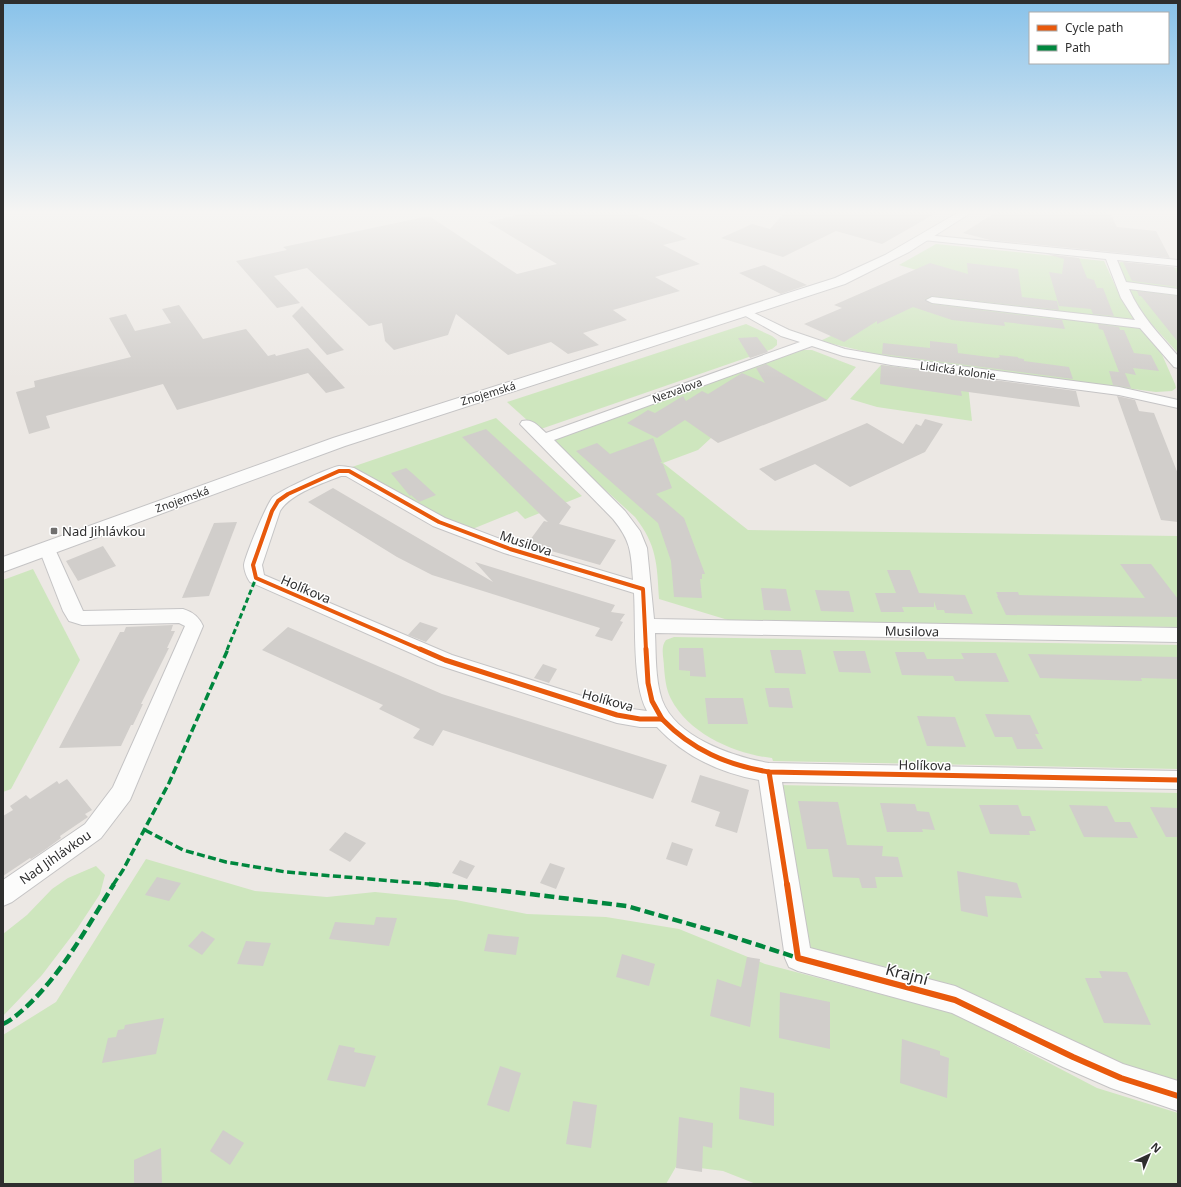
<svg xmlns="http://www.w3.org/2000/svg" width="1181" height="1187" font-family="'Noto Sans',sans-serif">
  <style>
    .green { fill: #cee6be }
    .building { fill: #d1cecb }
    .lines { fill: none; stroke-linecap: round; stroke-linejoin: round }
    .minor-casing { stroke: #c5c4c5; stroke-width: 2 }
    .secondary-casing { stroke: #c5c4c5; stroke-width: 2 }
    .minor { fill: #fcfcfb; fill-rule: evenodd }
    .secondary { fill: #fcfcfb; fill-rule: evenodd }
    .quiet-far2 { stroke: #00873e; stroke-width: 3; stroke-dasharray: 5.5 3; stroke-linecap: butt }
    .quiet-far1 { stroke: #00873e; stroke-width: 3.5; stroke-dasharray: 8 3.5; stroke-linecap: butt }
    .quiet { stroke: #00873e; stroke-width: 4.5; stroke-dasharray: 10 4.5; stroke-linecap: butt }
    .cycleway-far2-casing { stroke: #fff; stroke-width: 6 }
    .cycleway-far1-casing { stroke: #fff; stroke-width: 8 }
    .cycleway-casing { stroke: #fff; stroke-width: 8 }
    .cycleway-far2 { stroke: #e8590c; stroke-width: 4 }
    .cycleway-far1 { stroke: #e8590c; stroke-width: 5 }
    .cycleway { stroke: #e8590c; stroke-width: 6 }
    .poi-dot { fill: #706f6e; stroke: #fff; stroke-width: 1.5 }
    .labels { text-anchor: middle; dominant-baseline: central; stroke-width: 3; stroke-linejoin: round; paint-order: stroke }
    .far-street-label { font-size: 11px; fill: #2e2e2e; stroke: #fff }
    .poi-label { font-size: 13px; fill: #2e2e2e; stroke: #fff; text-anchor: start }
    .street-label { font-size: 13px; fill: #2e2e2e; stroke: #fff }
    .near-street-label { font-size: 16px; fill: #2e2e2e; stroke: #fff }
  </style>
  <rect width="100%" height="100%" fill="#ece8e4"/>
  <!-- green -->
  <g class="green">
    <polygon points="936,244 1104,261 1119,294 1133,317 1133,319 928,301 1127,324 1141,328 1160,350 1175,384 1176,388 1172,391 1156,392 884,356 820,341 872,317 930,274 899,265"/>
    <polygon points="1121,262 1178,268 1178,290 1124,282 1116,264"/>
    <polygon points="1132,288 1178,294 1178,353 1146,318 1128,289"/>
    <polygon points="746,324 772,336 777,340 777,345 772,349 538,430 507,402"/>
    <path d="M800,350H812L856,367L827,400L711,438L698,450L663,463L748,530L1178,536V627L728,620L659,599C657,564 657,545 635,517L554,443L556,436Z"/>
    <polygon points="881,365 967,376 972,421 877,407 850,399"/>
    <polygon points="496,418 582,496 525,519 517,511 470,530 425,509 352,467"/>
    <polygon points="33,569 80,660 11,789 3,792 3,580"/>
    <path d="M674,637L1178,645V769L773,761L772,758C735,754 689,734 671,699C666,689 665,679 664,667C664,659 660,647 666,640Z"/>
    <polygon points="777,785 1178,793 1178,1081 1080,1050 809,951"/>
    <polygon points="146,859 255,891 327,897 375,892 456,900 527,914 606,917 679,929 765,964 953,1013 1097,1088 1178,1113 1178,1184 756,1184 723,1171 677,1165 666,1184 3,1184 3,1035 56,1002"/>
    <polygon points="96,866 105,875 100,894 77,929 42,975 3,1016 3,934 27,915 52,889 68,878"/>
  </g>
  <!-- building -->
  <g class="building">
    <polygon points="529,212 631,212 687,239 663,245 700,264 655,277 680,291 613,310 627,320 583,333 599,345 568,354 551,342 508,355 456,314 448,335 394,350 385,341 382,323 369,326 307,268 274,276 300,303 277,308 236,261 287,250 283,247 429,216 517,274 557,264 488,222"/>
    <polygon points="785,212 938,212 882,244 836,231 783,257 721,238 752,224 770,229"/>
    <polygon points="996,212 1106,212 1108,215 1111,215 1117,227 1156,231 1170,258 990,240 963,233"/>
    <polygon points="1047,254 1079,258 1087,278 1094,280 1097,288 1103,288 1114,316 1093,314 1091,309 1059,306 1049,272 1062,274 1064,259"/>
    <polygon points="1123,262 1174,267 1178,275 1178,287 1132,281"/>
    <polygon points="930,263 968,274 967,263 1018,269 1022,297 1057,301 1059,310 932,296 925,299 931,304 1062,320 1065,329 1004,322 1005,326 952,320 913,307 877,324 877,321 844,342 804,324 842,308 834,305"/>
    <polygon points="764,265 807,285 781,294 739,273"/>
    <polygon points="1137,291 1178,296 1178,342 1141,296 1139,296"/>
    <polygon points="179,305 203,339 246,329 268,356 275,354 276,356 308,348 345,388 326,393 308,373 177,410 163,384 46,416 50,428 29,434 16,392 35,387 34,381 131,357 109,318 126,314 135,331 171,323 162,309"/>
    <polygon points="302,306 335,341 344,350 327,355 292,316"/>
    <polygon points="1098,324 1119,327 1120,330 1124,330 1134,353 1151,355 1159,371 1133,368 1136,375 1125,373 1131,388 1113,385 1109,371 1119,372 1103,330 1099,329"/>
    <polygon points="757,337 768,352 750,358 738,338"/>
    <polygon points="930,341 957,344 958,353 997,358 1000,357 999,355 1018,357 1018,358 1024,359 1024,361 1069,367 1073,379 882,354 883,343 930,348"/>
    <polygon points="766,364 827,400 718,443 685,420 657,438 627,423 648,410 655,413 683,396 686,401 702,391 708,394 742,373 765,383 756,368"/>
    <polygon points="881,365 1076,391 1080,407 961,391 962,396 880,384"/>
    <polygon points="1117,396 1135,400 1139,411 1154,413 1178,474 1178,522 1161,520"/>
    <polygon points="925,419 943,424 925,452 850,487 815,464 775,481 759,469 867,423 903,444 916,424 921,426"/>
    <polygon points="486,429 571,507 559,524 616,540 600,565 527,544 544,521 548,522 462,437"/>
    <polygon points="653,438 662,462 660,462 663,464 672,488 656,494 684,518 705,574 702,574 702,579 700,579 702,598 674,597 671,561 658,523 576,451 597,443 610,454"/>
    <polygon points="406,468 412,473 436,495 419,502 411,495 410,496 391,473"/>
    <polygon points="333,488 493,582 475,562 615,605 611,612 625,614 620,621 623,622 612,641 595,636 600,628 432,575 397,557 308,502"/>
    <polygon points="237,522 209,596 182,598 214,523"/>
    <polygon points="103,546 116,566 78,581 66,561"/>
    <polygon points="1120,564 1151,564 1178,599 1178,617 1006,615 997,596 998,596 996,592 1018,592 1019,595 1145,598"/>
    <polygon points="887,570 910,570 919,593 965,595 973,614 945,613 944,610 937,610 934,601 934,607 902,607 904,612 881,612 875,593 896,593"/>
    <polygon points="761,588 786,589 791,611 764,610"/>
    <polygon points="815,590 849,591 854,612 821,611"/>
    <polygon points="420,622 438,628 426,642 408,635"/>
    <polygon points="173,625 171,631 175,631 167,648 169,648 141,704 143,704 133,725 131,725 121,746 59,748 120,632 124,632 126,627"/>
    <polygon points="288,627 442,694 667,765 653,799 443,730 433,746 413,738 420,729 379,709 383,705 262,650"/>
    <polygon points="679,648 703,648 706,677 690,676 690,671 679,670"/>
    <polygon points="770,650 801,650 806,674 775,673"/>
    <polygon points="833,651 865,651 871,673 839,672"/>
    <polygon points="895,652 924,652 927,659 964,659 961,653 996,653 1009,682 955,681 953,676 902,675"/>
    <polygon points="1028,654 1178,657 1178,679 1141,678 1142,681 1040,678"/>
    <polygon points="543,664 557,669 549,683 534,678"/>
    <polygon points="765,688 789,688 793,708 769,707"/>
    <polygon points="705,698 743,698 748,724 708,724"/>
    <polygon points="985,714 1030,715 1039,734 1035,734 1043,749 1017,749 1012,737 995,737"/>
    <polygon points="917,716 955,717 966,747 927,746"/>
    <polygon points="700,775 749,790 737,833 715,826 720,812 691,802"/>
    <polygon points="67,779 92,810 85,814 88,817 60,836 61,838 46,849 31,859 30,858 3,876 3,816 13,810 10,806 26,795 30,799 57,781 59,784"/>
    <polygon points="798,801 838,802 847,845 883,846 882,856 898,857 903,877 875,877 877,888 862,888 859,878 833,877 828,849 807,849"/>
    <polygon points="880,803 915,804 917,811 929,812 935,830 922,829 923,832 887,832"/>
    <polygon points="979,805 1018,805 1022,816 1030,816 1036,831 1029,831 1030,835 990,834"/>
    <polygon points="1069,805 1107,806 1115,822 1130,822 1138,838 1084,837"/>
    <polygon points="1150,807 1178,808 1178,837 1166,837"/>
    <polygon points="345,832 366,843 350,862 329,850"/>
    <polygon points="672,842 693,849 687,866 666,859"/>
    <polygon points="460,860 475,866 467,879 452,873"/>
    <polygon points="550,863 565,868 556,889 540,883"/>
    <polygon points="957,871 1017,883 1022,898 985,896 988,917 961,911"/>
    <polygon points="157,877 181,883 169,901 145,895"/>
    <polygon points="376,917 397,918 389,946 329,939 335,922 374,925"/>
    <polygon points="202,931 215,939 202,955 188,946"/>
    <polygon points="488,934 519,937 516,955 484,951"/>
    <polygon points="246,941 271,943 263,966 237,964"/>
    <polygon points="622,954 655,964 649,986 616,977"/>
    <polygon points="747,957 760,959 750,1027 710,1016 717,979 741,987"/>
    <polygon points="1099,971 1127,972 1151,1025 1104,1023 1085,978 1102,978"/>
    <polygon points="780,992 830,1002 830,1049 779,1038"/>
    <polygon points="164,1018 156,1054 102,1063 108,1038 116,1037 118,1030 124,1029 125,1025"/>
    <polygon points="902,1039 940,1051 940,1055 949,1058 947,1098 900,1083"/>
    <polygon points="339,1045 355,1048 354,1052 376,1056 365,1087 327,1080"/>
    <polygon points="500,1066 521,1073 509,1112 487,1105"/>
    <polygon points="740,1087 774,1093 774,1126 739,1119"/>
    <polygon points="573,1101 597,1105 591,1148 566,1144"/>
    <polygon points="679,1117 713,1123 712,1148 703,1146 702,1172 676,1168"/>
    <polygon points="223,1130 244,1143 230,1165 210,1151"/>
    <polygon points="161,1148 162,1184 134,1184 134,1160"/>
  </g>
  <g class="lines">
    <!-- minor casing -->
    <g class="minor-casing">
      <g id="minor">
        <path d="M926,235L1178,260V266L1117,260L1126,282L1178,289V295L1129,289C1140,315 1160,335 1178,356V368L1174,367L1140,328L932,303L926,300L932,297L1135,320L1121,298L1106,259L923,240L921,238Z"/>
        <path d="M746,309L789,330L845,349L891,357L1119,387L1178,400V408L1119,395L891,365L843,356L812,346L554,440L625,511L640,531L647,548L654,619L1178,628V642L655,633C656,654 655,679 662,700C676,738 734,757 769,763L1178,771V789L782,782L810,948L955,986L1123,1064L1178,1081V1111L1111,1088L1063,1067L952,1013L798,971L789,967L785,958L759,780C720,773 684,756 657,727H640L617,723L438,665L250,582C247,578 244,570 244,565C245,556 267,503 273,497C281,490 328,468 339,466C344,466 349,467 354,468L445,518L516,545L633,580C631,552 631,541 613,519L520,424L522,421C533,418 539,427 546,433L800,342L781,336L742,314L740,312L742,310ZM341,476H346L433,526L504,553L634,593C636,625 632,684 647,711L617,707L452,655L264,575L262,565L280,511C290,494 323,483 341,476Z"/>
        <path d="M47,544L53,545L55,549L83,611L183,609C193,612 199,617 203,626L130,800L101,838L12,902L3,906V880L85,824L113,787L185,626L179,623L82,625L69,621L63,611L39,549L41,545Z"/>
      </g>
    </g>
    <!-- secondary casing -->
    <g class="secondary-casing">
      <polygon id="secondary" points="959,212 972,212 909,252 845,284 345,446 3,572 3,557 333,438 835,278 885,255"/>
    </g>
    <!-- minor -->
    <use href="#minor" class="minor"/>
    <!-- secondary -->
    <use href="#secondary" class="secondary"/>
    <!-- quiet-far2 -->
    <polyline class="quiet-far2" points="227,650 256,578"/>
    <!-- quiet-far1 -->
    <g class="quiet-far1">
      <polyline points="145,830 183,850 226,862 286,872 441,885"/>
      <polyline points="113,885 123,870 169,783 228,649"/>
    </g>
    <!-- quiet -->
    <g class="quiet">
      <polyline points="429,884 505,891 627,906 721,933 798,958"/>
      <path d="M3,1024C12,1020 18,1014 25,1008C62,974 87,927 114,884"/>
    </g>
    <!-- cycleway-far2 casing -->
    <g class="cycleway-far2-casing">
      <polyline id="cycleway-far2" points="422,650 256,578 253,565 272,511 278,501 288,494 339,471 349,471 439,522 510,549 643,589 646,650"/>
    </g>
    <!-- cycleway-far1 casing -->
    <g class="cycleway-far1-casing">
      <g id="cycleway-far1">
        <polyline points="420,649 445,660 617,715 640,719 662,719"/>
        <polyline points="646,649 648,683 652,701 662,719"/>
        <path d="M662,719C692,750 727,765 769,772L1178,780"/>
        <polyline points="769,772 787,885"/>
      </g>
    </g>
    <!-- cycleway casing -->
    <g class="cycleway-casing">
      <polyline id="cycleway" points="787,884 798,958 955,1000 1073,1057 1121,1078 1178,1096"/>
    </g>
    <!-- cycleway-far2 -->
    <use href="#cycleway-far2" class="cycleway-far2"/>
    <!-- cycleway-far1 -->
    <use href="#cycleway-far1" class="cycleway-far1"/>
    <!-- cycleway -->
    <use href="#cycleway" class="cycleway"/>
  </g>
  <!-- sky -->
  <linearGradient id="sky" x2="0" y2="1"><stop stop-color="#88c2ea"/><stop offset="0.56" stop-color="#f6f5f3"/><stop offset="1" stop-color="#f6f5f3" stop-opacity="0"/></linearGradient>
  <rect width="1181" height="379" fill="url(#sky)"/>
  <!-- markers -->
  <rect class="poi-dot" x="50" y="527" width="8" height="8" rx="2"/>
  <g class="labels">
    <!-- far-street labels -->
    <g class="far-street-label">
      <text transform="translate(958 370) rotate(8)">Lidická kolonie</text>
      <text transform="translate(677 390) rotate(-20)">Nezvalova</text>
      <text transform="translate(488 393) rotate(-17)">Znojemská</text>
      <text transform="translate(182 499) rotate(-20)">Znojemská</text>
    </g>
    <!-- poi labels -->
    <g class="poi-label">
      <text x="62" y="531">Nad Jihlávkou</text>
    </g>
    <!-- street labels -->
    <g class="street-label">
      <text transform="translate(526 543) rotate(18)">Musilova</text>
      <text transform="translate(306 589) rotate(23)">Holíkova</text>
      <text transform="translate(912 631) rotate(1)">Musilova</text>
      <text transform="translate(608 700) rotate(15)">Holíkova</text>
      <text transform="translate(925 765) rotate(1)">Holíkova</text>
      <text transform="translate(55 857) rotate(-35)">Nad Jihlávkou</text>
    </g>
    <!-- near-street labels -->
    <g class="near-street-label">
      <text transform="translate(907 974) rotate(15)">Krajní</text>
    </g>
  </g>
  <!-- border -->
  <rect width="1181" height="1187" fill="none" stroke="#2e2e2e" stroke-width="8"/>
  <!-- legend -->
  <rect x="1029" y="12" width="140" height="52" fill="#ffffff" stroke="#ababab"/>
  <rect x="1037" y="25" width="20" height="6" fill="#e8590c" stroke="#ababab"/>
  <text x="1065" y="32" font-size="12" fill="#2e2e2e">Cycle path</text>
  <rect x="1037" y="45" width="20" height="6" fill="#00873e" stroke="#ababab"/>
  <text x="1065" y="52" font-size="12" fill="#2e2e2e">Path</text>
  <!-- north arrow -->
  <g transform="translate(1149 1155) rotate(44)" stroke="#ffffff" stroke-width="3" paint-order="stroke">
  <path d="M0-3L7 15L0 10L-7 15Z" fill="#2e2e2e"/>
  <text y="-6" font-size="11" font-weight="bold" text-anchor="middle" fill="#2e2e2e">N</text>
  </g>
</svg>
